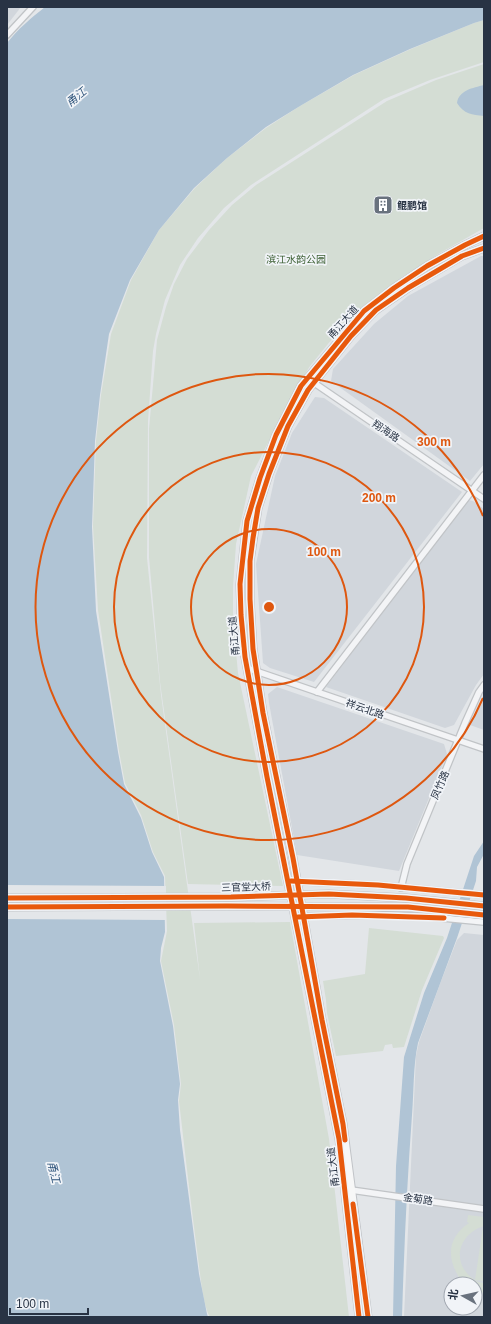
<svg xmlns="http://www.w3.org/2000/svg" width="491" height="1324" font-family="Arial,'Noto Sans SC',sans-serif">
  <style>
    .built { fill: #d1d6dc; fill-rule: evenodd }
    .green { fill: #d4ddd4 }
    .water { fill: #b0c4d5 }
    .pier { fill: #e3e6e9 }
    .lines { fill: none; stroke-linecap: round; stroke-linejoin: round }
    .minor-casing { stroke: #c1c4c7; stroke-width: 8 }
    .major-casing { stroke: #c0c3c7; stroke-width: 9 }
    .minor { stroke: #f3f4f6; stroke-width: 5.5 }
    .major { stroke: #f7f7f7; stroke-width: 7 }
    .major-bridge-casing { stroke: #c0c3c7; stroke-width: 9; stroke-linecap: butt }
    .major-bridge { stroke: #f7f7f7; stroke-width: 7 }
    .cycleway-casing { stroke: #f1f4f8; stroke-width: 8 }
    .cycleway { stroke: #e8590c; stroke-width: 5 }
    .ring { fill: none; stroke: #de570f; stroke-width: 2 }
    .labels { text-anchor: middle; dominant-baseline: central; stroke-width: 3.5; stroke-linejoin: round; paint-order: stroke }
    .poi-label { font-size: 10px; font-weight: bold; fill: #283344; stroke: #f1f4f8; text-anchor: start }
    .park-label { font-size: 10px; fill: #3e6135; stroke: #f1f4f8 }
    .street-label { font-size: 10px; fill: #283344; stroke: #f1f4f8 }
    .water-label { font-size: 11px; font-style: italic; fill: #2f547b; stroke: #f1f4f8 }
    .centre { fill: #de570f; stroke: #f1f4f8; stroke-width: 2 }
    .ring-label { font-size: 12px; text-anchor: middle; font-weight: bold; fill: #de570f; stroke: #f1f4f8; stroke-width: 3.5; stroke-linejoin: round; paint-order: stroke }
  </style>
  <rect width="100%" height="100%" fill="#e3e6e9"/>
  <!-- built -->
  <g class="built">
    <polygon points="7,7 21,7 7,25"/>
    <polygon points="481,256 484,256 484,464 470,481 331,381 333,369 374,324 408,296"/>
    <polygon points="315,397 324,398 462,492 314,682 270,668 263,663 256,564 275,476 292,433"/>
    <polygon points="468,500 473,501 484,509 484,674 476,685 454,725 445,728 326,687"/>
    <polygon points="277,687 444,744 447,754 399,871 297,855 269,703 268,694"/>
    <polygon points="484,699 484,730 470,725"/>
    <path d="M464,933L484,935V1317H404L416,1056L419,1042L440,984L457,940ZM451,1284H475V1308H451Z"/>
  </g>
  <!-- green -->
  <g class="green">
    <path d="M484,20V62L430,80L384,99L251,185L224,208L198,238L180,265L165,300L156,334L153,351L148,421L147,558L161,695L200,979L194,923L290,922L329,1139L349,1317H244L229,1200L244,1317H210C203,1306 200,1272 198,1258C191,1205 185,1153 179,1101L181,1084L174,1025L161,961L167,931L165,876L153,852L141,815L125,783L119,751L98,610L93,526L96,441L101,395L111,334L131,280L159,230L195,188L227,158L266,128L300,106L354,75L411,49L474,23Z"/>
    <polygon points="484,64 484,228 440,253 402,277 371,303 332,339 310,366 295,390 251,476 236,544 233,587 233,619 238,673 283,886 188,884 160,682 149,557 149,429 157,340 166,307 174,284 187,259 209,230 232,205 256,185 387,101 436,80"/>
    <polygon points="369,928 443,936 444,938 422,990 404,1047 393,1048 392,1044 385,1045 383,1051 336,1056 327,1013 326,1000 323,981 365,974"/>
    <path d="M468,1215L484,1217V1226C458,1234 450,1264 475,1280L483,1227L484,1228V1281L475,1280L478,1282L484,1283V1293L475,1290V1284H465L463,1283C447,1262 445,1239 469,1223L467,1222Z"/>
  </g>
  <!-- water -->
  <g class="water">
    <path d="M45,7H484V20L474,23L410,49L353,75L300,106L266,127L227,158L194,188L159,230L130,280L109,334L100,395L95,441L92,527L96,611L118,752L124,784L141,818L152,852L164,877L165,932L161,948L160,961L173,1026L180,1084L178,1100L180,1130L199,1274L207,1314L208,1317H7V43C18,29 31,18 45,7Z"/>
    <path d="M484,85V116C472,115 464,114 457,103C459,90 473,88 484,85Z"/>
    <path d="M484,841V854L477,867L476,881L457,938L418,1043C413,1066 414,1091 412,1115C407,1183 404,1250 402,1317H393L396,1166L404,1057L424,993L447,938L474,856Z"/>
  </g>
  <!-- pier -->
  <polygon class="pier" points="7,885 166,886 166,920 7,919"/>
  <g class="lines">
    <!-- minor casing -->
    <g class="minor-casing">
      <g id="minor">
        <polyline points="7,35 33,7"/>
        <polyline points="307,378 484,499"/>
        <polyline points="247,668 484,749"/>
        <polyline points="317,692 484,475"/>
        <polyline points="288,881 378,885 484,895"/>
        <polyline points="401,888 407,864 465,723 479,692 484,685"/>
        <polyline points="300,916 387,915 432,917 484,922"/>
        <polyline points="351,1190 484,1209"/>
      </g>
    </g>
    <!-- major casing -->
    <g class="major-casing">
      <g id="major">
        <polyline points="359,1317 339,1139 267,777 245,657 241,615 240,584 247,521 260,478 276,435 301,386 364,311 394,288 427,266 465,245 484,236"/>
        <polyline points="368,1317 343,1124 322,1020 293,858 263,713 253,649 250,599 250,561 258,508 269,474 288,426 308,390 351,336 376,310 408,288 462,256 484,248"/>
      </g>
    </g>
    <!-- minor -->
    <use href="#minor" class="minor"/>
    <!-- major -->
    <use href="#major" class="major"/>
    <!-- major-bridge casing -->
    <g class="major-bridge-casing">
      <g id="major-bridge">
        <polyline points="7,898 231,897 329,894 406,898 484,906"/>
        <polyline points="7,907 227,906 408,907 484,915"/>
      </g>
    </g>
    <!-- major-bridge -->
    <use href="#major-bridge" class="major-bridge"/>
    <!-- cycleway casing -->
    <g class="cycleway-casing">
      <g id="cycleway">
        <polyline points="291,881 378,885 484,895"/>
        <polyline points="7,898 231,897 329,894 406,898 484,906"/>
        <polyline points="7,907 227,906 408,907 484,915"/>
        <polyline points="298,917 352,915 444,918"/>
        <polyline points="345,1140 343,1124 322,1020 293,858 263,713 253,649 250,599 250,561 253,538 258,508 269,474 288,426 308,390 351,336 376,310 408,288 462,256 484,248"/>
        <polyline points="353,1204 368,1317"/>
        <polyline points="359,1317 339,1139 267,777 245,657 241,615 240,584 247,521 260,478 276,435 301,386 364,311 394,288 427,266 465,245 484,236"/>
      </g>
    </g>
    <!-- cycleway -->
    <use href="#cycleway" class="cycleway"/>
  </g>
  <!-- distance rings -->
  <g class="ring">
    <circle cx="269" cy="607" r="78"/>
    <circle cx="269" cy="607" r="155"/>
    <path d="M483 698A233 233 0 1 1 483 516"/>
  </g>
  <!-- icons -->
  <defs>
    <g id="building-square" transform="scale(1)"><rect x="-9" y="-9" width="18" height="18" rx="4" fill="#69727e" stroke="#f1f4f8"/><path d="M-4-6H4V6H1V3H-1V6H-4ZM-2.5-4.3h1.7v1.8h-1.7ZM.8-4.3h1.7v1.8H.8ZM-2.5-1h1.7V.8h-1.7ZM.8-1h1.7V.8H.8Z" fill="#fff"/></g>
  </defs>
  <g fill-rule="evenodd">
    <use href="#building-square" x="383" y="205"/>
  </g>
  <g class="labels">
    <!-- poi labels -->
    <g class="poi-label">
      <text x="397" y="205">鲲鹏馆</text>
    </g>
    <!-- park labels -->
    <g class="park-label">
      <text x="296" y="259">滨江水韵公园</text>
    </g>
    <!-- street labels -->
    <g class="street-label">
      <text transform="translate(343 322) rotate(-48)">甬江大道</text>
      <text transform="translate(386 431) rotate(34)">翔海路</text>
      <text transform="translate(234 636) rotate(-95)">甬江大道</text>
      <text transform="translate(365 709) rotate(19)">祥云北路</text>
      <text transform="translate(440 785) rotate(-67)">凤竹路</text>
      <text transform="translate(246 887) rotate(-2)">三官堂大桥</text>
      <text transform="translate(333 1167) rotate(-97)">甬江大道</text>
      <text transform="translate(418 1199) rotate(8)">金菊路</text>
    </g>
    <!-- water labels -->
    <g class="water-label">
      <text transform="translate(76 97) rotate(-39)">甬江</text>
      <text transform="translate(54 1172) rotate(76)">甬江</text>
    </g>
  </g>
  <circle cx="269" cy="607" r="6" class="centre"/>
  <g class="ring-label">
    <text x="434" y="446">300 m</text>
    <text x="379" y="502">200 m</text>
    <text x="324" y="556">100 m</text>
  </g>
  <!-- border -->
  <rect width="491" height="1324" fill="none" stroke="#283344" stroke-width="16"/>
  <!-- north arrow -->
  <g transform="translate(463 1296) rotate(278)"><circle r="19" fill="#f1f4f8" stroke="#a1a7b0"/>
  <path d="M0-3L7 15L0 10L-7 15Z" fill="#69727e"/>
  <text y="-6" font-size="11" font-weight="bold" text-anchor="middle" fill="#283344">北</text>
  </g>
  <!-- scale -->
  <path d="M10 1308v6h78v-6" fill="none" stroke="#283344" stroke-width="2"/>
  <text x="16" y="1308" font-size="12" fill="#283344" stroke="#f1f4f8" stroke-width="3" paint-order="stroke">100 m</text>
</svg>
